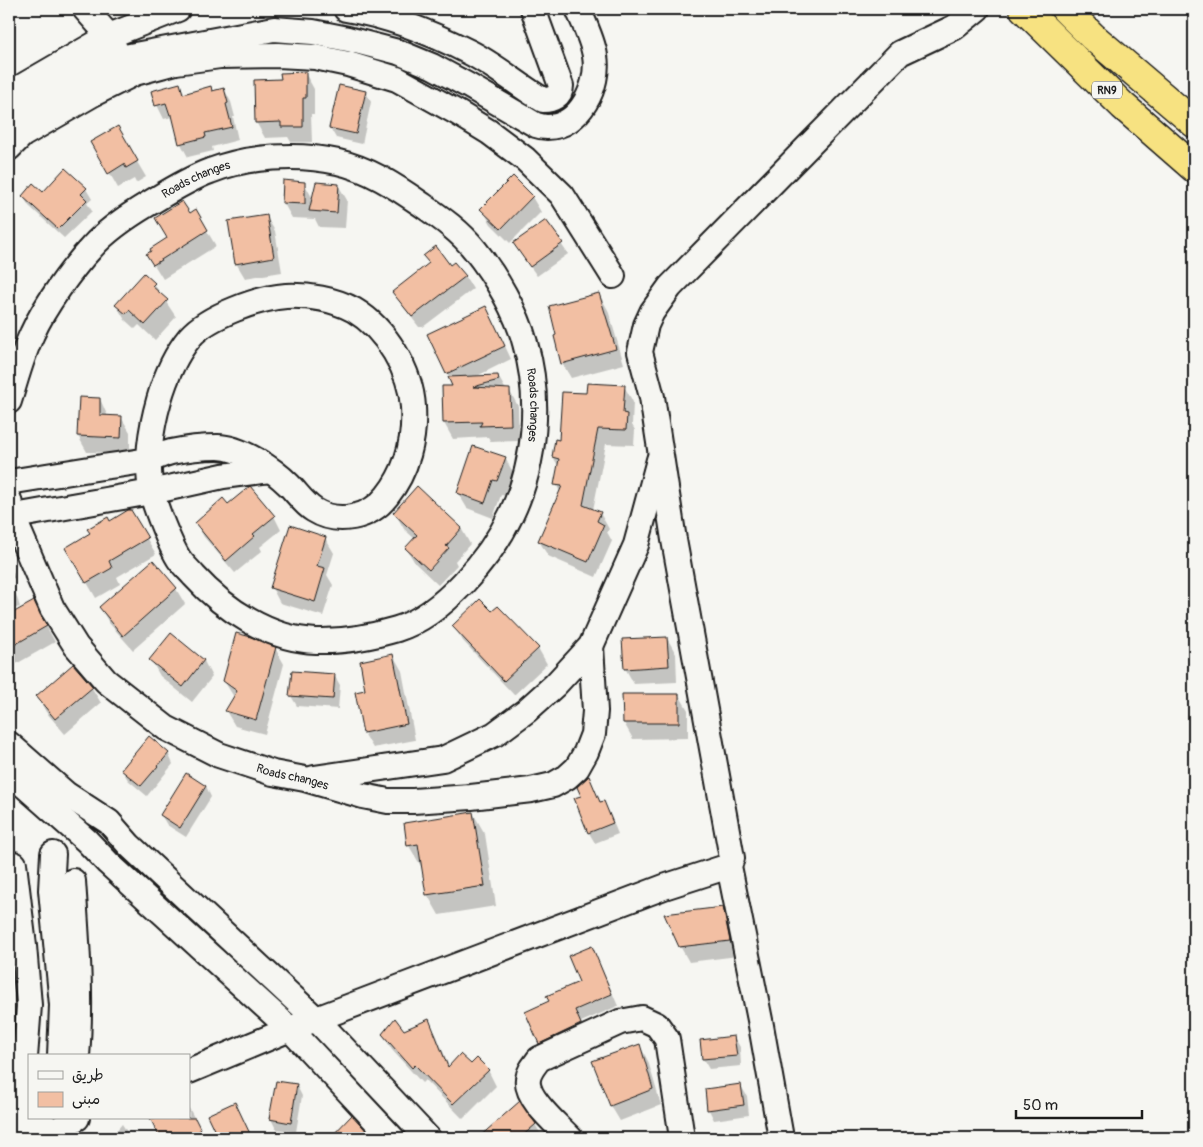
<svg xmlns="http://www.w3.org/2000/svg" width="1203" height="1147" font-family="Pangolin,'Playpen Sans Arabic',sans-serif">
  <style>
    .shadow { fill: #0003 }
    .building { fill: #f2bfa3; stroke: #1c1c1c }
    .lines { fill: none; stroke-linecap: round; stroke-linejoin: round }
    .minor-casing { stroke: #1c1c1c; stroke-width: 28 }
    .highway-casing { stroke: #1c1c1c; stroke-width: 31 }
    .minor { stroke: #f6f6f2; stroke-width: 24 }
    .highway { stroke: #f7e281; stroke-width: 28 }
    .labels { text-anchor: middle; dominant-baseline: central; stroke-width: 4; stroke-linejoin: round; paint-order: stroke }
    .shield { fill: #f6f6f2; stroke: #5d5d5c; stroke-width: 1 }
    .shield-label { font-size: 11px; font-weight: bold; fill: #1c1c1c }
    .street-label { font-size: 12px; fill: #1c1c1c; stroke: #f6f6f2 }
  </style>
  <rect width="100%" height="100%" fill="#f6f6f2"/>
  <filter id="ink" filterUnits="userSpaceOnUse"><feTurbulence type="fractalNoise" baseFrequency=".02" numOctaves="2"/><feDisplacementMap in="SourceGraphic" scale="10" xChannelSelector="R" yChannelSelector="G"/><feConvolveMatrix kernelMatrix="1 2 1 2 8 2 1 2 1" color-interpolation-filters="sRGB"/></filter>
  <g filter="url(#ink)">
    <!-- shadow -->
    <g class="shadow">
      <polygon points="305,73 314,89 314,114 311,114 312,142 291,142 288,137 265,138 256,122 282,80"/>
      <polygon points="180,85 185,94 210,88 213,92 224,89 231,102 235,117 233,117 238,140 212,147 213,151 188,157 181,144 176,123 172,117 164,119 157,105"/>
      <polygon points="366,92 371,102 362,144 336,138 330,128"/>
      <polygon points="117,128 146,177 136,183 134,179 118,188 92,142"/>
      <polygon points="304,183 313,199 338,185 347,200 345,228 319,227 315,219 292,218 283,202"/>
      <polygon points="86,189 92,199 87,203 92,211 64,238 29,206 23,196"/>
      <polygon points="532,197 541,212 510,243 491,224 482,209"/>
      <polygon points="195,211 216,246 163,279 148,255 169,239 189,215"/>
      <polygon points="266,216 275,231 282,272 245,278 236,263"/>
      <polygon points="546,222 568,254 537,276 521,254"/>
      <polygon points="425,257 450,267 465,276 473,289 423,327 419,327 402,305 394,292 429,264"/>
      <polygon points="154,284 176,317 155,340 139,325 135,329 125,320 116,305"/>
      <polygon points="599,294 608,310 624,364 571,378 562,363"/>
      <polygon points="493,320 511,359 475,377 498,376 506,390 509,390 518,406 519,441 491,442 488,437 453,439 444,423 443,388 454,387 429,335"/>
      <polygon points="9,334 13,341 9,354"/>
      <polygon points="624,386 633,402 632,425 635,430 634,445 606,444 593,510 600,513 609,529 607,532 612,541 596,577 548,556 539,541 560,492 556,484 559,467 553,457 560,442 588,394"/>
      <polygon points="100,399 108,417 121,417 130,432 130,453 87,452 78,436"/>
      <polygon points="505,458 514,474 506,496 501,495 493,518 467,508 458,493"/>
      <polygon points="228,506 274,516 281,530 260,547 262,551 235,573 204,537 196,523"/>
      <polygon points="130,511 156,554 117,577 120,584 96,598 67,548"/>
      <polygon points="395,513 461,528 470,544 455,561 457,565 438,585 415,563 406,548 415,539 404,529"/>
      <polygon points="325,538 334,553 327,575 333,585 323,616 280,603 272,588"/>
      <polygon points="9,560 15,578 11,579 20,607 9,610"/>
      <polygon points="153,561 176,589 185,604 133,650 109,623 100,607"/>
      <polygon points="33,602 55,642 9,668 9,616"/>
      <polygon points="492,613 538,648 547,664 514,695 463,641 454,626"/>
      <polygon points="171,635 204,661 212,677 192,702 160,676 151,660"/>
      <polygon points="667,638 676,654 677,682 634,684 625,668"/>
      <polygon points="275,648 284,664 265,734 235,726 226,711 234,697 224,681"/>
      <polygon points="393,655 402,671 415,740 373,748 364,733"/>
      <polygon points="334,675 340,685 338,709 297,706 291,696"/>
      <polygon points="92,688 101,703 65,734 46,712 37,696"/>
      <polygon points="679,695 688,710 688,738 633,739 624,723 624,696"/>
      <polygon points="168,753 173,764 147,796 128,780 122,770"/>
      <polygon points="589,778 601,803 603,802 609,812 618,834 595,843 589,833 576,799 582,797"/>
      <polygon points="206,786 211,797 186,837 167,825 161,815"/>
      <polygon points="473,813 485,834 496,906 439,915 427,894 423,866 421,866 409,846 405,824"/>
      <polygon points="723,909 732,924 738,956 689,962 680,946"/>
      <polygon points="591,948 598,960 618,1006 581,1022 587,1037 547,1055 540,1043 580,982"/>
      <polygon points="428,1021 437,1036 449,1067 471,1066 488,1070 496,1086 463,1119 425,1080 422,1083 392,1050 383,1035 403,1031"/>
      <polygon points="734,1037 740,1047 741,1066 709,1069 703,1059 701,1041"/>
      <polygon points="640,1046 648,1061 661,1105 620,1121 611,1106 593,1061"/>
      <polygon points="297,1086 302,1096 296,1132 276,1129 271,1119"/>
      <polygon points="741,1086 747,1096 749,1115 714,1120 709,1110 706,1090"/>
      <polygon points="235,1104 243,1119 252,1138 219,1138 209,1115"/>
      <polygon points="189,1108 205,1138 162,1138 152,1120 189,1118"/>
      <polygon points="122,1124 131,1138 110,1138"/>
      <polygon points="535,1124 543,1138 490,1138 486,1132"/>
    </g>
    <!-- building -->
    <g class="building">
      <polygon points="306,72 306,98 303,98 303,127 281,127 281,122 255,123 254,80 281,79 280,73"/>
      <polygon points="180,83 183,94 211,86 212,91 224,88 228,103 226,104 232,127 205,133 206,137 179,144 172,115 170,115 166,103 155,106 151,91"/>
      <polygon points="339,85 366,91 356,134 329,128"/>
      <polygon points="118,126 138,161 126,168 124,164 108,174 90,142"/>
      <polygon points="65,168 87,188 81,194 87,200 58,229 22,196 33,183 43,192"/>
      <polygon points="513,176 533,196 501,229 480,209"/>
      <polygon points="283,180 305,182 305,204 282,203"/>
      <polygon points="316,182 339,184 337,213 309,211"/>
      <polygon points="182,201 190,213 196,209 208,230 153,265 146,254 151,251 150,249 167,238 155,218"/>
      <polygon points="267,215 274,257 235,264 228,221"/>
      <polygon points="546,220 563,243 530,267 513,243"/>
      <polygon points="436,246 450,265 454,262 466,276 412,317 392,292 429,263 423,256"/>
      <polygon points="144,273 155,283 152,286 168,300 145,325 129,310 126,314 115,305"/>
      <polygon points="599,293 616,349 561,364 554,336 556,335 549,306"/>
      <polygon points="486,306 505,346 446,374 427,334"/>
      <polygon points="498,375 499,380 473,387 510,389 511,425 480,426 482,422 443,423 442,386 452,386 448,377"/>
      <polygon points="587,383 625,385 623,413 627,414 626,430 598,429 583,505 601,512 597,521 604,525 588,562 538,541 562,486 554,485 559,459 552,457 555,439 559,440 562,392 586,393"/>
      <polygon points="79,397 100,398 100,415 122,416 121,438 77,436"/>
      <polygon points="473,446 506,457 497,481 493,480 485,503 457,493"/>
      <polygon points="250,486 275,516 253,534 255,536 226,561 195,523 223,498 228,504"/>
      <polygon points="417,486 462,528 446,546 449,548 429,570 405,548 417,535 393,513"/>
      <polygon points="128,510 131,510 148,538 109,561 112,568 86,583 65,548 90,533 87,529 108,517 110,521"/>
      <polygon points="290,525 326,537 317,566 325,568 315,602 270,588"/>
      <polygon points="153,560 177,588 123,636 99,607"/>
      <polygon points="480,599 492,611 498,606 539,648 504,681 452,626"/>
      <polygon points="34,601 47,626 9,648 9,615"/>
      <polygon points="171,633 204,660 183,687 149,660"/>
      <polygon points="236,633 251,637 276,647 256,720 225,711 237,691 223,681"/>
      <polygon points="667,637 669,666 624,669 622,639"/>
      <polygon points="393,654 407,724 363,733 355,692 365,690 360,661"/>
      <polygon points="73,664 93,687 55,719 36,696"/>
      <polygon points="292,671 335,674 333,699 289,696"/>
      <polygon points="622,694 679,694 679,723 623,723"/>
      <polygon points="149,736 169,753 141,786 121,770"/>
      <polygon points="186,773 206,786 180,828 160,815"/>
      <polygon points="589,776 600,802 604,801 613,823 588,833 574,798 581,796 577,787"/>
      <polygon points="473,812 485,886 426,895 418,844 407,846 404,823"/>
      <polygon points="723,907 730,941 679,947 664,914"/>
      <polygon points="592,946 612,994 575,1010 581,1024 539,1044 525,1012 549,1001 546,996 579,982 568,956"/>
      <polygon points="395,1018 404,1030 429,1019 448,1067 460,1054 471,1064 477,1058 489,1070 453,1104 415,1065 412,1068 382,1034"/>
      <polygon points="734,1036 737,1056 702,1059 700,1040"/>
      <polygon points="640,1044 653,1089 610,1106 592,1061"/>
      <polygon points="276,1081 297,1084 291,1123 269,1119"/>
      <polygon points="741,1084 744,1105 707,1110 705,1089"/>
      <polygon points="520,1101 536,1124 520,1138 478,1138"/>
      <polygon points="235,1102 252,1138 218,1138 207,1115"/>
      <polygon points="352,1115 373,1138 330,1138"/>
      <polygon points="150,1118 195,1118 201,1130 185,1138 160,1138"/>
    </g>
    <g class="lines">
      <!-- minor casing -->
      <g class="minor-casing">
        <g id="minor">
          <polyline points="85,9 109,36 116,51"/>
          <path d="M346,9C388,16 430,32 469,52C495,65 518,85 543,100C552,100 561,96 561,86L533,9"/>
          <polyline points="9,94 109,36 178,9"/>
          <path d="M9,121L60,87L119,58L274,29L313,32L348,39L398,52L432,66L469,86L536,125C539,126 544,127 547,127C580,127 600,85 595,56C593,41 584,23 578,9"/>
          <polyline points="9,148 22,135 93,94 135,73 176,62 220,56 278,55 315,57 348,64 397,79 458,113 489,132 525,159 562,195 613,276"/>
          <path id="s1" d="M9,401C16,379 22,355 32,334C44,307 72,268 92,247C107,230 128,216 148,204C168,192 188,179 210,171C248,156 298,153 338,162C369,169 395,186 421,204C441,218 460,231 475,250C495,275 517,312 525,343C541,398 536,463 511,515C491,557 443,615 397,629C370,637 344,642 316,641C269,639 225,610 194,576C189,570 183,565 179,559C171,547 155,507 152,493C145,465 151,428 159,400C165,379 176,354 190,337C208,316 259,298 286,296C308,295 334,299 354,310C386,329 411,371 413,407C415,439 407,471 387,496C370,518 338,525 314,510C304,504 297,493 289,485C273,469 240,447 218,447C203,447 185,449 171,452C157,456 162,456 148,460C133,463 117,465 102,467C71,472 40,477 9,482"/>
          <path id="s2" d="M9,500L13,517L52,608L76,646L106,681L166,728L219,755L273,773L305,779L363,796L388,801H413L471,797L531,790L553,785L567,777L577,768L586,752L593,734L595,711L591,646"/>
          <polyline points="9,517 151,492 223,476 270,470"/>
          <polyline points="9,744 66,794 109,822 129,845 317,1020 428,1138"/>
          <polyline points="9,772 87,841 108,863 290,1029 392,1138"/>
          <polyline points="314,778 443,759 495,734 526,711 555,685 591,646 636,545 659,460"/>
          <polyline points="53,854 51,890 62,1005 60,1056"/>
          <polyline points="14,864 24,946 29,1005 20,1123"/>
          <path d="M73,881C77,940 82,997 77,1056"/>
          <polyline points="189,1071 290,1029 664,887 729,866"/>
          <path d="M14,1134L20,1123C33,1116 50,1121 49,1138"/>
          <polyline points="50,1134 77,1118"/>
          <path d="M570,1138C558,1125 525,1099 528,1079C529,1071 534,1066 539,1059L620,1022L642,1018L657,1025L667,1039L682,1138"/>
          <polyline points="781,1138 760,1020 729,866 732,858 674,540 652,397 640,352 646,325 652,312 670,287 900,53 955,27 977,9"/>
        </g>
      </g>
      <!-- highway casing -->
      <g class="highway-casing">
        <g id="highway">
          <polyline points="1024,9 1123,106 1194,168"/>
          <polyline points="1065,9 1092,36 1194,123"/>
        </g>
      </g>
      <!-- minor -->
      <use href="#minor" class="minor"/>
      <!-- highway -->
      <use href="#highway" class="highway"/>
    </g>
  </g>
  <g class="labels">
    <!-- shield labels -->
    <rect class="shield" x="1092" y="81.5" width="30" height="17" rx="4"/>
    <g class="shield-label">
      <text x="1107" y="90">RN9</text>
    </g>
    <!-- street labels -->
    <g class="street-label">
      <text stroke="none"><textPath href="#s1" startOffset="302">Roads changes</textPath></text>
      <text stroke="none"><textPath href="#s1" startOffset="782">Roads changes</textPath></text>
      <text stroke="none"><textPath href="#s2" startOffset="420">Roads changes</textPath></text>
    </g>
  </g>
  <!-- margin -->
  <rect width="1203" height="1147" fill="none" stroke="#f6f6f2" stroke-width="30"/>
  <rect x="15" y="15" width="1173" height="1117" fill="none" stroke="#1c1c1c" stroke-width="2" filter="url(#ink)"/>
  <!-- legend -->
  <rect x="28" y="1054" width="162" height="65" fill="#f6f6f2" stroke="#9f9f9c"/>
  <rect x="38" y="1071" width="25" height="8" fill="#f6f6f2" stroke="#9f9f9c"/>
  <text x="72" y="1080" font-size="15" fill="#1c1c1c">طريق</text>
  <rect x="38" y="1092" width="25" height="15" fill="#f2bfa3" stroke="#9f9f9c"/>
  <text x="72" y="1104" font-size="15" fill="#1c1c1c">مبنى</text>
  <!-- scale -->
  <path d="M1016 1110v8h126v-8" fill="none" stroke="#1c1c1c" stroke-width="2.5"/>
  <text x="1023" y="1110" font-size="15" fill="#1c1c1c" stroke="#f6f6f2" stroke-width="4" paint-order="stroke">50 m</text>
</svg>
